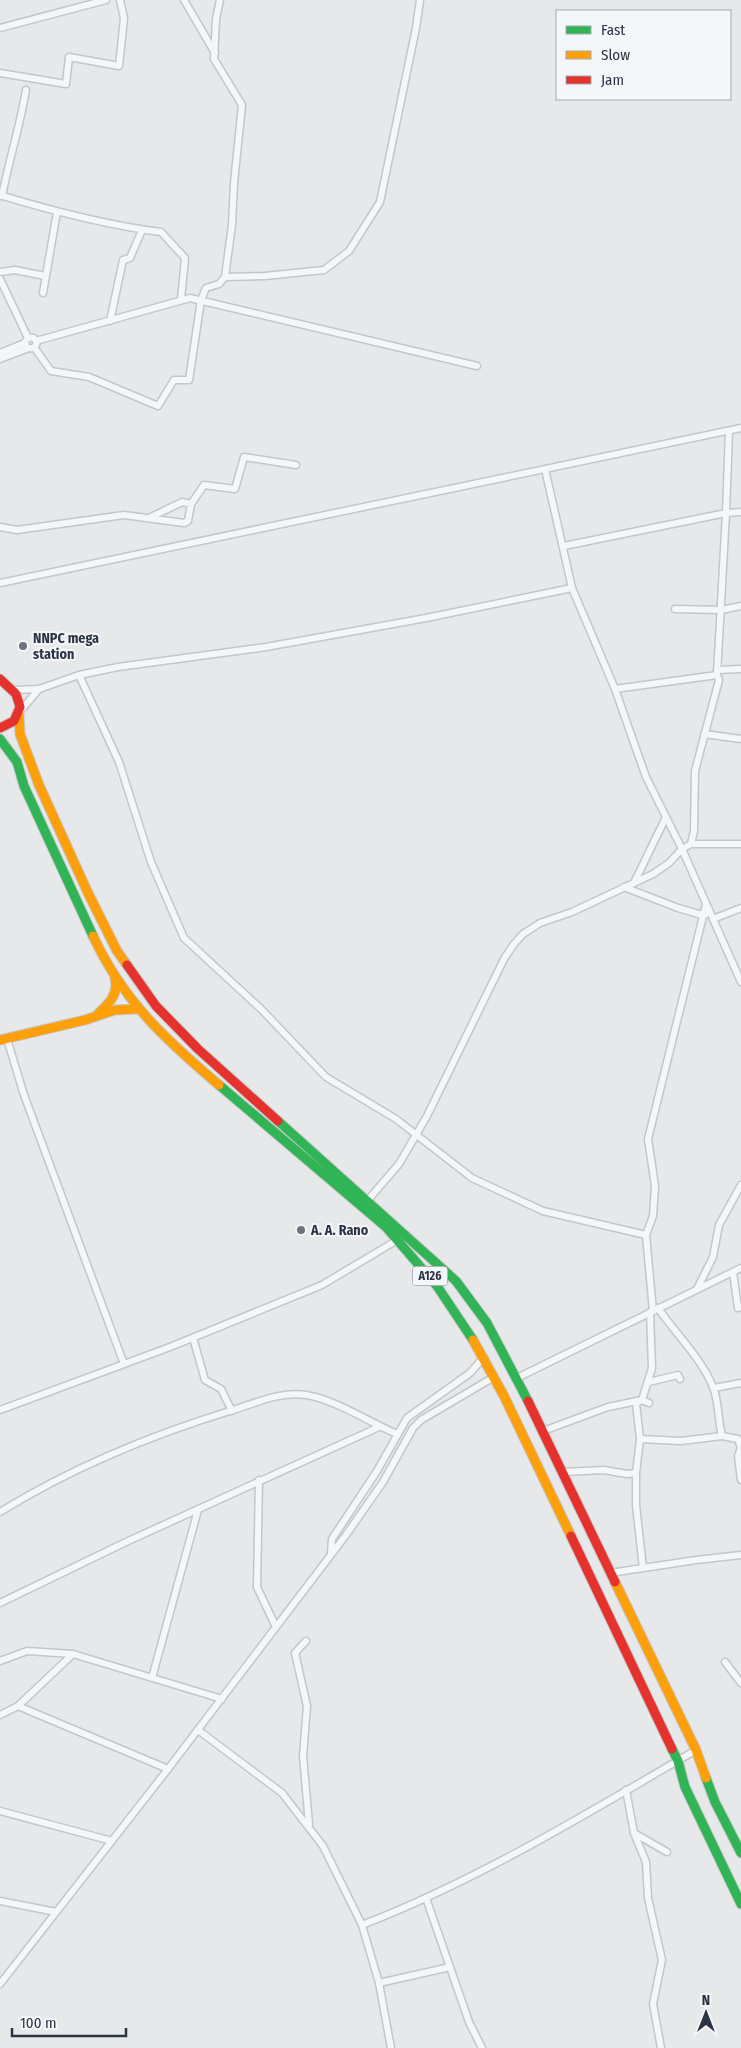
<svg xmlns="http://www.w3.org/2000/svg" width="741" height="2048" font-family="'Fira Sans Condensed',sans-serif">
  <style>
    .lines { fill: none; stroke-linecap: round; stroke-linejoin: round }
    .street-casing { stroke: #c4c6c8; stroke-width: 9 }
    .fast-casing { stroke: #c4c6c8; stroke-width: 11 }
    .slow-casing { stroke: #c4c6c8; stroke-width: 11 }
    .jam-casing { stroke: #c4c6c8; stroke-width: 11 }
    .street { stroke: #f5f6f7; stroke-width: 6 }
    .fast { stroke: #30b455; stroke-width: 9 }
    .slow { stroke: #ff9f0a; stroke-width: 9 }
    .jam { stroke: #e5322d; stroke-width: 9 }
    .poi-dot { fill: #6c737f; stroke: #f4f6f9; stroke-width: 2 }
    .labels { text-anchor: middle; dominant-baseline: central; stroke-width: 4; stroke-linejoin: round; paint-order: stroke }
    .shield { fill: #f4f6f9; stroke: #676e7b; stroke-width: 1 }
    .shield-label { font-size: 12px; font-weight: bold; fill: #2b3445 }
    .poi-label { font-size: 14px; font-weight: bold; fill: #2b3445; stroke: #f4f6f9; text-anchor: start }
  </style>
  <rect width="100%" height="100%" fill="#e6e8ea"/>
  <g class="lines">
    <!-- street casing -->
    <g class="street-casing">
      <g id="street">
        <polyline points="184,0 215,53"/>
        <polyline points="0,28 106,0"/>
        <polyline points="0,73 66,84 69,57 119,66 124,18 120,0"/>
        <path d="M0,195C53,211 106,225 161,232L185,258L181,299"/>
        <path d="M2,196C9,160 20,126 26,90"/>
        <polyline points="0,272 15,270 45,276"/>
        <polyline points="225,277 265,276 324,270 349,251 380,202 416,28 420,0"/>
        <polyline points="0,279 28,338"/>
        <polyline points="43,293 57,212"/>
        <polyline points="110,321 123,260 130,258 142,230"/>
        <circle cx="31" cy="343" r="5.5"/>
        <polyline points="36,341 190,298 477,366"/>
        <polyline points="34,347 51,371 89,377 158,406 174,380 189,380 201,300 206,288 219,284 225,277 232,225 234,183 242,105 214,59 216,19 220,0"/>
        <polyline points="0,353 25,343"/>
        <polyline points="0,359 29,348"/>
        <polyline points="545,469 572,588 615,689 646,777 682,849 741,982"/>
        <polyline points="191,504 204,485 235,489 244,457 296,465"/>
        <polyline points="0,527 17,530 124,515 184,523 188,521 191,504 182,502 151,517"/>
        <polyline points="564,546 726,513 741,512"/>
        <polyline points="0,583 741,428"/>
        <polyline points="675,609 721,610 741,606"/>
        <polyline points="717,670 741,669"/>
        <polyline points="79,675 119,762 151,862 184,938 261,1009 326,1077 396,1119 472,1178 543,1211 646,1235"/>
        <polyline points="615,689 717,675"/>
        <polyline points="14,690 39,689 79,675 118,667 266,647 426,618 572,588"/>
        <polyline points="22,709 39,689"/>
        <polyline points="704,734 741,739"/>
        <polyline points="691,844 694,831 695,771 719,680 717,675 726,513 729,431"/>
        <polyline points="634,883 666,817"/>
        <polyline points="624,887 678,908 702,915 706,914"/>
        <polyline points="713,919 741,908"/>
        <polyline points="7,1039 24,1095 124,1364"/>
        <polyline points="368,1200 399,1164 427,1116 504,959 514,944 523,934 540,923 572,912 653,874 669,863 682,849 691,844 741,844"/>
        <polyline points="733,1272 738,1308 741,1307"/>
        <polyline points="697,1289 713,1257 719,1225 741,1185"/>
        <path d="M658,1308C675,1333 702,1359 713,1387C719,1402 718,1421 722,1436"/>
        <polyline points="653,1311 646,1235 653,1216 655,1186 648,1139 706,904"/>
        <polyline points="193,1338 205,1380 221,1389 232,1411"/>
        <polyline points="517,1378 741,1268"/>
        <polyline points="649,1382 678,1375 680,1379"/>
        <polyline points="714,1388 741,1383"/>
        <polyline points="0,1410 170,1347 322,1285 399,1239"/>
        <polyline points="543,1431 608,1407 642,1400 649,1403"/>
        <polyline points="640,1439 681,1441 722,1436 738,1439 741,1448 738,1456 741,1480"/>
        <polyline points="563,1472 604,1470 627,1474 636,1473"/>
        <polyline points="259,1480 257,1587 276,1627"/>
        <path d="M0,1512C73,1467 151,1435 233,1410C256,1403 281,1391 306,1395C337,1400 368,1422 397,1434"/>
        <polyline points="331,1553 332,1539 377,1471 407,1418 470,1373 484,1357"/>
        <polyline points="643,1568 636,1505 636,1473 640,1439 636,1403 642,1400 652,1368 650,1312"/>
        <polyline points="610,1573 696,1560 741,1555"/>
        <polyline points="0,1603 126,1542 379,1427"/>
        <polyline points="306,1641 295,1653 307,1706 303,1756 309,1824"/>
        <polyline points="0,1661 27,1651 73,1654 222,1699"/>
        <polyline points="725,1662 741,1683"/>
        <polyline points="152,1678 198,1510"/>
        <polyline points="18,1706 168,1769"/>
        <polyline points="0,1715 18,1706 73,1654"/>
        <path d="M198,1730L282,1793L323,1846L362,1925C480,1879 588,1813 696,1750"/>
        <polyline points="626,1790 634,1833"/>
        <polyline points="0,1811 112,1841"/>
        <polyline points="426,1898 469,2022 482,2048"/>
        <polyline points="0,1901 56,1912"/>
        <polyline points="362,1925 379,1983 391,2048"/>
        <polyline points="379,1983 450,1967"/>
        <polyline points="0,1984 168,1769 346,1535 383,1482 413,1428 421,1420 494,1377"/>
        <polyline points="661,2048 653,2004 662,1960 648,1898 646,1862 634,1833 667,1852"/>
      </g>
    </g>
    <!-- fast casing -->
    <g class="fast-casing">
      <g id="fast">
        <polyline points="0,739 17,762 24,786 93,936"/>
        <polyline points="219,1085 386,1227 437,1286 473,1340"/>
        <polyline points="278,1121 456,1281 487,1323 528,1401"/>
        <polyline points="672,1749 678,1761 685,1787 741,1904"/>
        <polyline points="706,1778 715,1802 741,1853"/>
      </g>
    </g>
    <!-- slow casing -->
    <g class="slow-casing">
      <g id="slow">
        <polyline points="19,715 20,734 39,785 88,893 117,951 127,965"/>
        <path d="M93,936C123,1001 166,1040 219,1085"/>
        <path d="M98,1014C108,1004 119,995 115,979"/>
        <polyline points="0,1040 85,1020 115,1010 138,1009"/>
        <polyline points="473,1340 504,1396 571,1536"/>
        <polyline points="615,1582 696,1750 706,1778"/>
      </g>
    </g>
    <!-- jam casing -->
    <g class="jam-casing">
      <g id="jam">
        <polyline points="0,679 16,694 20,707 14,721 0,728"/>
        <polyline points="127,965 156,1006 198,1049 278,1121"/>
        <polyline points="528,1401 615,1582"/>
        <polyline points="571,1536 672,1749"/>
      </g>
    </g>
    <!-- street -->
    <use href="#street" class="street"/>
    <!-- fast -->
    <use href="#fast" class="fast"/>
    <!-- slow -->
    <use href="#slow" class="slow"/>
    <!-- jam -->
    <use href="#jam" class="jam"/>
  </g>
  <!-- markers -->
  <g class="poi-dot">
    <circle cx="23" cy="646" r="5"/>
    <circle cx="301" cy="1230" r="5"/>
  </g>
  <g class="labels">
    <!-- shield labels -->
    <rect class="shield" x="412.5" y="1266.5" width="35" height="19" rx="4"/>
    <g class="shield-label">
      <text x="430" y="1276">A126</text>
    </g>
    <!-- poi labels -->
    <g class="poi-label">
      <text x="33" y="638">NNPC mega<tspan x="33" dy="16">station</tspan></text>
      <text x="311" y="1230">A. A. Rano</text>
    </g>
  </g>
  <!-- legend -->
  <rect x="556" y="10" width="175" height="90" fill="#f4f6f9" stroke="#a4a8b1"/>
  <rect x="566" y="26" width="25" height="8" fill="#30b455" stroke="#a4a8b1"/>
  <text x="601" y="35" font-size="15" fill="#2b3445">Fast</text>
  <rect x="566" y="51" width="25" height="8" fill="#ff9f0a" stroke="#a4a8b1"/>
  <text x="601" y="60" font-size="15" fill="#2b3445">Slow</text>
  <rect x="566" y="76" width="25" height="8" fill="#e5322d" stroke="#a4a8b1"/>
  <text x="601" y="85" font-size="15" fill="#2b3445">Jam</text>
  <!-- north arrow -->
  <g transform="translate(706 2013)" stroke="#f4f6f9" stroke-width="4" paint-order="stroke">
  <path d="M0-4L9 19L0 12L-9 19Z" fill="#2b3445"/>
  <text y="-8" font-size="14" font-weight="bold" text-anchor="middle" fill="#2b3445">N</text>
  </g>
  <!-- scale -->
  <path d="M12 2028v8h114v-8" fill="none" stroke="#2b3445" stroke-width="2.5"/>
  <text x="20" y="2028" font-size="15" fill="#2b3445" stroke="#f4f6f9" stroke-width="4" paint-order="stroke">100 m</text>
</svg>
